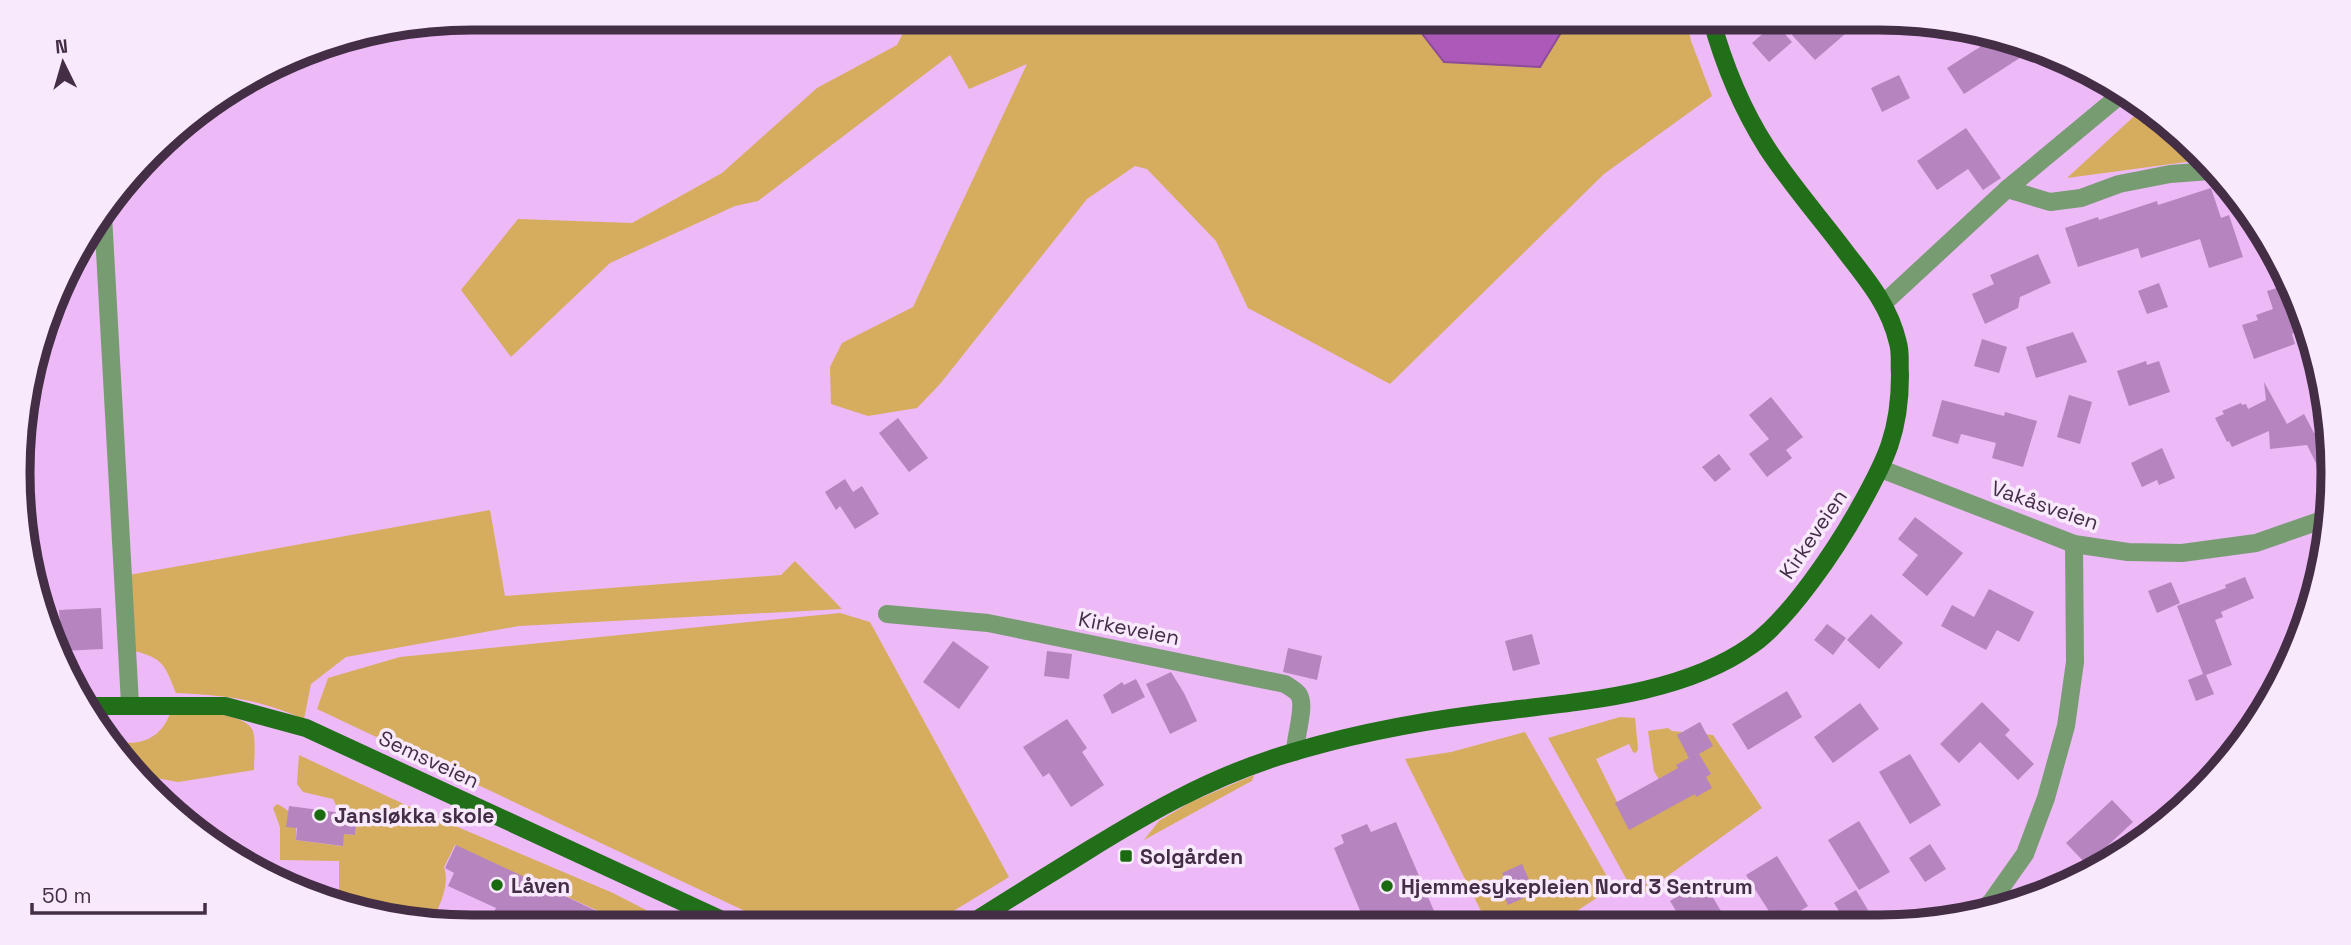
<svg xmlns="http://www.w3.org/2000/svg" width="2351" height="945" font-family="'Space Grotesk',sans-serif">
  <style>
    .green { fill: #d6ad5e }
    .water { fill: #ac59ba; stroke: #8c4c97; stroke-width: 2 }
    .building { fill: #b684be }
    .lines { fill: none; stroke-linecap: round; stroke-linejoin: round }
    .minor { stroke: #779c72; stroke-width: 18 }
    .major { stroke: #226f19; stroke-width: 18 }
    .poi-dot { fill: #1a6b10; stroke: #f9e9fc; stroke-width: 2.5 }
    .labels { text-anchor: middle; dominant-baseline: central; stroke-width: 7; stroke-linejoin: round; paint-order: stroke }
    .street-label { font-size: 21px; fill: #432e46; stroke: #f9e9fc }
    .poi-label { font-size: 21px; font-weight: bold; fill: #432e46; stroke: #f9e9fc; text-anchor: start }
    .rim { fill: none; stroke: #432e46; stroke-width: 9 }
  </style>
  <rect width="100%" height="100%" fill="#edb9f6"/>
  <!-- green -->
  <g class="green">
    <polygon points="916,18 1417,18 1414,23 1540,67 1570,18 1686,18 1691,41 1712,96 1604,174 1390,384 1248,308 1216,241 1147,169 1135,166 1087,199 940,384 917,408 868,416 831,404 830,367 842,343 913,307 1027,64 969,89 950,55 758,201 735,206 610,263 511,357 461,290 518,219 632,223 722,173 817,88 897,45 908,23"/>
    <polygon points="2142,109 2178,130 2201,160 2067,178"/>
    <path d="M490,510L505,596L781,575L795,561L842,609L519,626L346,657L311,684L304,719C258,699 225,695 176,693C165,666 164,658 134,651L129,575Z"/>
    <polygon points="840,613 870,622 1009,877 929,926 779,927 317,709 328,678 400,657"/>
    <path d="M171,711C189,711 246,712 253,731C256,742 254,759 254,770L178,782L145,776L115,741C141,747 162,738 171,711Z"/>
    <polygon points="1620,717 1635,718 1638,749 1636,753 1633,752 1629,744 1596,759 1620,808 1669,797 1654,771 1648,731 1668,728 1672,731 1713,735 1762,808 1637,898 1548,738"/>
    <polygon points="1525,732 1613,887 1556,925 1488,925 1405,759 1451,752"/>
    <path d="M299,755L408,806L613,893L679,927H618L620,921L544,886L545,882L534,877L532,881L455,845L444,867C450,885 440,905 432,921L339,905V861L280,860V827L273,808L277,804C294,812 297,821 296,840L342,846L344,834L355,835L357,815L340,813L333,799L303,792L297,784Z"/>
    <polygon points="1254,775 1252,781 1246,784 1144,840 1159,821 1191,802"/>
  </g>
  <!-- water -->
  <polygon class="water" points="1417,18 1570,18 1540,67 1444,62 1413,22"/>
  <!-- building -->
  <g class="building">
    <polygon points="1812,18 1830,18 1845,34 1815,60 1792,35"/>
    <polygon points="1775,23 1792,42 1769,62 1752,43"/>
    <polygon points="1989,36 2024,42 2035,48 1964,94 1947,68 1980,47 1978,43"/>
    <polygon points="1899,75 1910,98 1882,112 1871,88"/>
    <polygon points="1966,128 2001,178 1983,190 1968,169 1937,190 1917,161"/>
    <polygon points="2211,188 2221,218 2229,215 2243,257 2209,268 2200,239 2141,258 2138,248 2078,267 2065,228 2098,217 2099,220 2157,201 2158,205"/>
    <polygon points="2038,254 2051,283 2020,297 2018,308 1985,324 1972,294 1994,284 1990,275"/>
    <polygon points="2159,283 2168,307 2147,314 2138,291"/>
    <polygon points="2287,285 2302,329 2292,334 2295,344 2254,359 2242,325 2258,320 2256,315 2273,309 2267,291"/>
    <polygon points="2073,332 2087,362 2036,378 2026,347"/>
    <polygon points="1982,339 2007,347 1999,373 1974,366"/>
    <polygon points="2146,361 2147,365 2159,361 2170,392 2129,406 2117,371"/>
    <polygon points="2264,382 2287,424 2304,414 2314,433 2321,429 2332,449 2331,457 2317,465 2307,445 2270,449 2269,431 2232,447 2229,441 2227,442 2215,418 2224,414 2222,411 2241,403 2242,405 2246,404 2248,409 2266,400"/>
    <polygon points="2069,395 2092,402 2080,444 2057,437"/>
    <polygon points="1771,397 1803,437 1786,450 1792,458 1767,477 1749,454 1769,439 1749,415"/>
    <polygon points="1942,400 2004,416 2005,412 2037,421 2023,467 1992,458 1996,443 1961,434 1958,444 1932,436"/>
    <polygon points="898,418 928,458 909,472 879,433"/>
    <polygon points="2162,448 2175,478 2159,485 2157,480 2142,487 2131,463"/>
    <polygon points="1719,454 1731,469 1715,482 1702,467"/>
    <polygon points="845,479 853,492 862,486 879,514 855,529 840,506 836,510 825,492"/>
    <polygon points="1915,517 1963,553 1927,596 1902,575 1918,555 1898,539"/>
    <polygon points="2245,577 2254,598 2221,612 2223,617 2215,620 2232,665 2206,675 2214,694 2196,701 2188,680 2203,674 2177,606 2226,588 2225,585"/>
    <polygon points="2171,582 2180,603 2157,613 2148,591"/>
    <polygon points="1989,589 2034,612 2019,642 1997,630 1986,650 1941,626 1952,605 1974,617"/>
    <polygon points="101,608 103,649 62,651 59,610"/>
    <polygon points="1871,614 1903,643 1879,669 1847,640"/>
    <polygon points="1827,624 1846,638 1833,655 1814,640"/>
    <polygon points="1532,634 1540,664 1513,671 1505,641"/>
    <polygon points="953,641 989,667 959,709 923,682"/>
    <polygon points="1288,648 1322,656 1317,680 1283,672"/>
    <polygon points="1047,651 1072,654 1069,679 1044,676"/>
    <polygon points="1171,672 1184,693 1197,721 1170,734 1146,684"/>
    <polygon points="1136,679 1145,697 1112,714 1103,695 1122,682 1124,685"/>
    <polygon points="1787,691 1802,717 1748,750 1732,724"/>
    <polygon points="1982,702 2010,730 2005,735 2034,764 2018,780 1980,742 1959,763 1940,744"/>
    <polygon points="1860,703 1879,729 1833,763 1814,737"/>
    <polygon points="1067,719 1087,748 1082,752 1104,785 1071,807 1049,773 1043,777 1023,747"/>
    <polygon points="1700,722 1713,746 1699,754 1711,774 1706,777 1712,788 1696,797 1695,794 1629,830 1615,803 1678,768 1676,765 1689,758 1677,735"/>
    <polygon points="1910,754 1941,805 1910,824 1879,772"/>
    <polygon points="2112,800 2133,822 2087,865 2066,843"/>
    <polygon points="289,806 357,815 355,835 344,834 343,846 296,840 297,828 286,827"/>
    <polygon points="1859,821 1890,872 1859,890 1828,840"/>
    <polygon points="1396,822 1440,925 1366,925 1334,848 1344,843 1341,835 1367,824 1371,832"/>
    <polygon points="1930,844 1946,869 1925,882 1909,858"/>
    <polygon points="456,845 544,886 630,927 486,927 496,908 448,886 454,873 445,868"/>
    <polygon points="1777,856 1808,906 1780,924 1777,924 1746,875"/>
    <polygon points="1522,864 1535,893 1508,905 1497,881 1504,877 1502,873"/>
    <polygon points="1700,883 1702,886 1705,884 1725,918 1713,924 1684,924 1670,901"/>
    <polygon points="1856,890 1868,910 1847,924 1834,903"/>
  </g>
  <g class="lines">
    <!-- minor -->
    <g class="minor">
      <polyline points="2007,189 2050,202 2081,198 2119,184 2170,174 2210,171"/>
      <polyline points="103,215 130,704"/>
      <polyline points="1885,302 2007,189 2119,96"/>
      <polyline points="1881,469 2074,544 2128,552 2182,553 2256,543 2322,520"/>
      <path d="M887,614L988,623L1285,684C1289,687 1296,690 1299,695C1306,706 1295,737 1295,752"/>
      <polyline points="1980,912 1991,902 2025,854 2046,798 2066,726 2075,662 2074,544"/>
    </g>
    <!-- major -->
    <g class="major">
      <polyline points="83,706 225,706 306,728 737,927"/>
      <path d="M967,926C1007,900 1047,876 1087,851C1147,814 1204,781 1271,759C1338,737 1409,723 1479,714C1568,702 1678,698 1752,645C1790,618 1836,549 1859,508C1886,460 1900,432 1900,375C1899,364 1901,353 1898,343C1890,308 1870,283 1848,255C1822,220 1791,185 1767,148C1742,109 1723,62 1711,18"/>
    </g>
  </g>
  <!-- markers -->
  <g class="poi-dot">
    <circle cx="320" cy="815" r="7"/>
    <rect x="1119" y="849" width="14" height="14" rx="3.5"/>
    <circle cx="497" cy="885" r="7"/>
    <circle cx="1387" cy="886" r="7"/>
  </g>
  <g class="labels">
    <!-- street labels -->
    <g class="street-label">
      <text transform="translate(2045 505) rotate(19)">Vakåsveien</text>
      <text transform="translate(1813 534) rotate(-56)">Kirkeveien</text>
      <text transform="translate(1129 628) rotate(11)">Kirkeveien</text>
      <text transform="translate(429 759) rotate(25)">Semsveien</text>
    </g>
    <!-- poi labels -->
    <g class="poi-label">
      <text x="334" y="815">Jansløkka skole</text>
      <text x="1140" y="856">Solgården</text>
      <text x="511" y="885">Låven</text>
      <text x="1401" y="886">Hjemmesykepleien Nord 3 Sentrum</text>
    </g>
  </g>
  <!-- crop -->
  <path d="M0 0H2351V945H0ZM472 30H1879A442 442 0 0 1 2321 472V473A442 442 0 0 1 1879 915H472A442 442 0 0 1 30 473V472A442 442 0 0 1 472 30Z" fill="#f9e9fc" fill-rule="evenodd"/>
  <path class="rim" d="M472 30H1879A442 442 0 0 1 2321 472V473A442 442 0 0 1 1879 915H472A442 442 0 0 1 30 473V472A442 442 0 0 1 472 30Z"/>
  <!-- north arrow -->
  <g transform="translate(63 63) rotate(355)" stroke="#f9e9fc" stroke-width="5" paint-order="stroke">
  <path d="M0-5L12 26L0 18L-12 26Z" fill="#432e46"/>
  <text y="-10" font-size="19" font-weight="bold" text-anchor="middle" fill="#432e46">N</text>
  </g>
  <!-- scale -->
  <path d="M32 903v10h173v-10" fill="none" stroke="#432e46" stroke-width="3.5"/>
  <text x="42" y="903" font-size="21" fill="#432e46" stroke="#f9e9fc" stroke-width="5" paint-order="stroke">50 m</text>
</svg>
